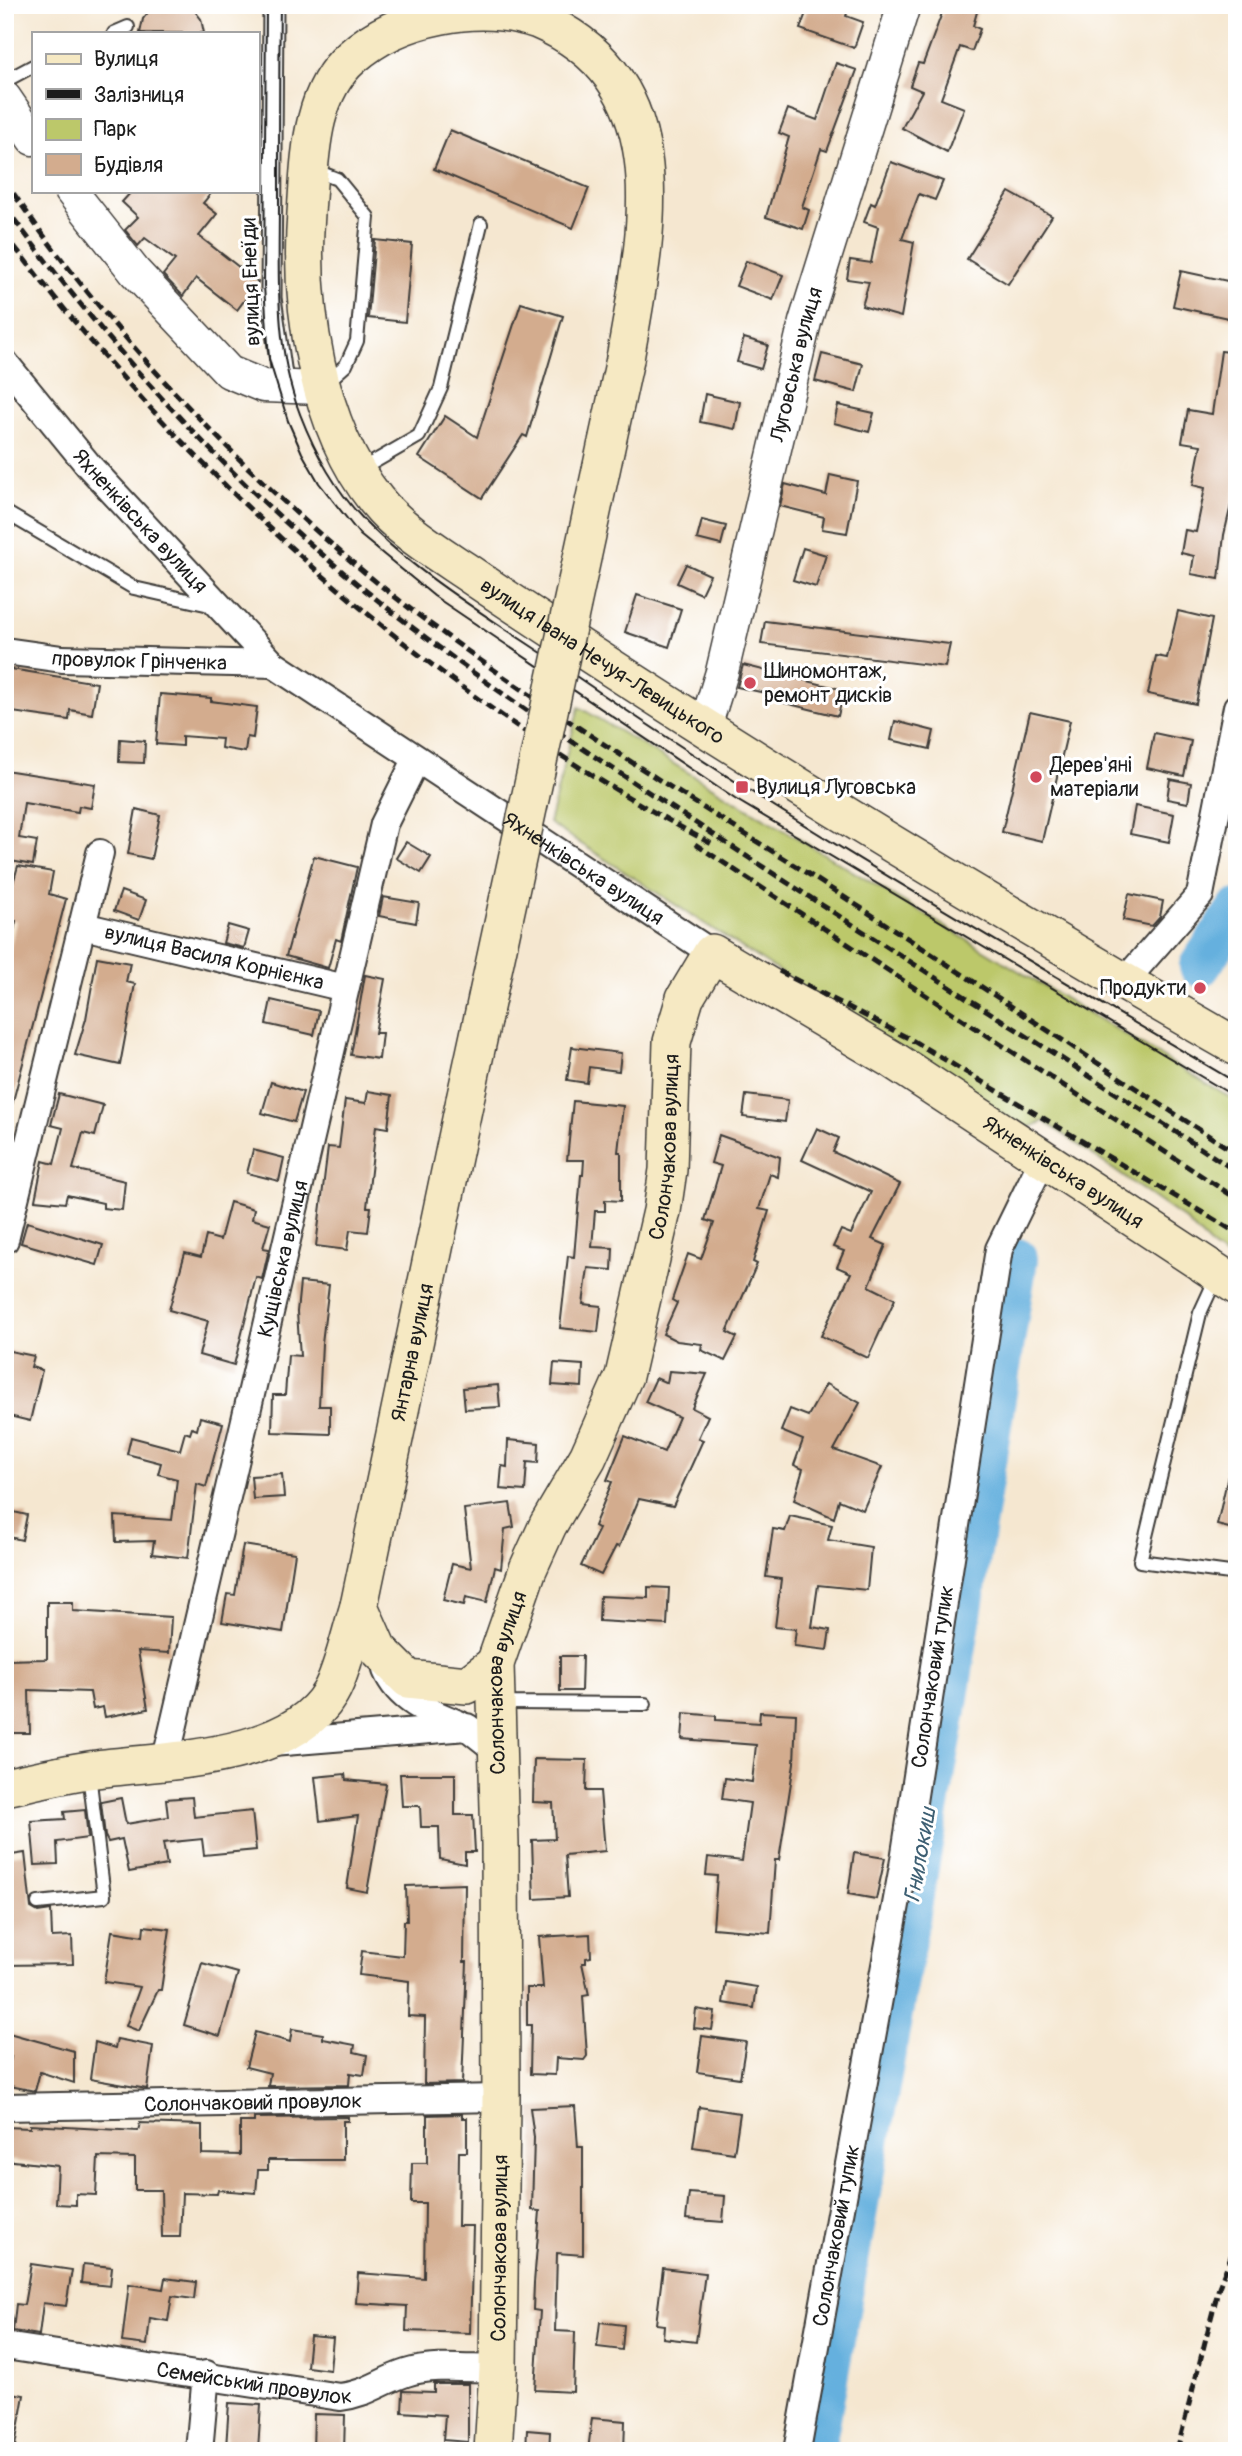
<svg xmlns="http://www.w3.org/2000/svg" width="1242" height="2456" font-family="Pangolin,sans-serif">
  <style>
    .green { fill: #bcc86a; stroke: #6c7243; stroke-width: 2 }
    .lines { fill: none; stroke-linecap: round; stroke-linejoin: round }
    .river { stroke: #65b0de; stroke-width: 42 }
    .building { fill: #d3ac8e }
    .service-casing { stroke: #3d3a37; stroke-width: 16 }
    .pedestrian-casing { stroke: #3d3a37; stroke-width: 23 }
    .minor-casing { stroke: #3d3a37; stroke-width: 30 }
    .tertiary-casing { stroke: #3d3a37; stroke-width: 35 }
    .secondary-casing { stroke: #3d3a37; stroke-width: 40 }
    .service { stroke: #fff; stroke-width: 12 }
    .pedestrian { stroke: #fff; stroke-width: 19 }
    .minor { stroke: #fff; stroke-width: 26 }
    .tertiary { stroke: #fff; stroke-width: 32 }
    .secondary { stroke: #f6e9c3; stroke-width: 37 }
    .tram { stroke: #1c1c1c; stroke-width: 2 }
    .rail { stroke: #1c1c1c; stroke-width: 5; stroke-dasharray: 10 5; stroke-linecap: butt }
    .secondary-bridge-casing { stroke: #3d3a37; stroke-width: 40; stroke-linecap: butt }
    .secondary-bridge { stroke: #f6e9c3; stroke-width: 37 }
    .poi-dot { fill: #d1495b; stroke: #fff; stroke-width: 2.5 }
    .labels { text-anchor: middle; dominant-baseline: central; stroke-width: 6; stroke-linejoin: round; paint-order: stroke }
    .street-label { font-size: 21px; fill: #1c1c1c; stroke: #fff }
    .poi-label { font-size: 21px; fill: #1c1c1c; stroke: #fff; text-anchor: start }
    .water-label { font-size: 23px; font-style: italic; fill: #3d5f73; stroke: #fff }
  </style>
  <rect width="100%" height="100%" fill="#fff"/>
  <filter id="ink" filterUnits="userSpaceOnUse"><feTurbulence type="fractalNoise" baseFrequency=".0143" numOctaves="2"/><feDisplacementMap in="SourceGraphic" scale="14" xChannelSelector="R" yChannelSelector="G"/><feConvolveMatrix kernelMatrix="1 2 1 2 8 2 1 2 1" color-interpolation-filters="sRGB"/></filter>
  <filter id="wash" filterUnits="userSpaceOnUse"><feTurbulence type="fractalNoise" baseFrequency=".00686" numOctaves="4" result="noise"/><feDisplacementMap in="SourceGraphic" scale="28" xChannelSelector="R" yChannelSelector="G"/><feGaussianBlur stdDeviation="1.57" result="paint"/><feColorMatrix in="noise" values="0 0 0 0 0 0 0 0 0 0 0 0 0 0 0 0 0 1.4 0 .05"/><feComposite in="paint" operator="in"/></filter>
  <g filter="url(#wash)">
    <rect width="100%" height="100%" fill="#f5e7d0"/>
    <!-- green -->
    <polygon class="green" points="579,707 1237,1102 1237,1264 1214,1249 1184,1219 1044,1121 1024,1130 549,823"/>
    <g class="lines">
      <!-- river -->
      <g class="river">
        <polyline points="1200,966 1237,910"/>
        <polyline points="814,2451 945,1715 1017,1259"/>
      </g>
    </g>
    <g id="blocks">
      <!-- building -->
      <g class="building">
        <polygon points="154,5 190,5 201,19 204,33 140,33 143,19"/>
        <polygon points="809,5 850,5 846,16 863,22 854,48 800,29"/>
        <polygon points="945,5 979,5 973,26 980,29 972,51 960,47 941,99 964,108 947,152 902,128 922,91 910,86 918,63 923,64"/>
        <polygon points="836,63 857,70 827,151 821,149 802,207 809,210 803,229 766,217 789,137 779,133 788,109 817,120"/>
        <polygon points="450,130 589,188 573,228 434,169"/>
        <polygon points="891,162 943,181 935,200 919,194 902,239 914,242 901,317 862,306 869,282 847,279 850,260 871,263 878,227 864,222 871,203 875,205"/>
        <polygon points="132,191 213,191 203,203 217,214 199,236 258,282 237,310 196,278 183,296 163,275 175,260 145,238 138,246 125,230 138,217 122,202"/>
        <polygon points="1009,192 1052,216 1008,284 967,259"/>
        <polygon points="375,240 412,244 405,322 368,318"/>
        <polygon points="746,261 783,275 773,300 736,286"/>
        <polygon points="1181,271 1237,283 1237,320 1173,306"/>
        <polygon points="521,303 563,316 527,437 523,435 482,498 419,457 445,416 477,437"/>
        <polygon points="744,338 768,345 761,369 737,362"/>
        <polygon points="1221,351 1237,353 1237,479 1224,535 1219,579 1191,574 1194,556 1181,553 1185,530 1196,532 1205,488 1193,485 1201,445 1182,442 1188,410 1212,414"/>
        <polygon points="822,354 863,364 856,392 815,381"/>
        <polygon points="705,394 740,402 735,429 700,422"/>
        <polygon points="838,405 874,413 869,432 834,423"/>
        <polygon points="830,475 857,481 847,533 822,529 824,517 780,506 785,484 826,495"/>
        <polygon points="702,520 726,526 721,545 697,539"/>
        <polygon points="803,548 826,555 816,587 793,580"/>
        <polygon points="686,564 710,575 701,594 677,583"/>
        <polygon points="637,595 681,609 669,647 625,632"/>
        <polygon points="1178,611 1212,619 1196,704 1148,694 1156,656 1167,658"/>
        <polygon points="765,621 950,644 945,667 761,644"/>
        <polygon points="743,665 844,690 838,716 769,699 770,694 737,687"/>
        <polygon points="5,668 97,683 92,714 70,710 69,720 5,711"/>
        <polygon points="160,694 211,698 211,701 257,707 253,738 247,737 245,752 221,748 222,739 182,736 182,746 156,744"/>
        <polygon points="1030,712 1070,721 1042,841 1002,832"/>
        <polygon points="895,721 934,731 930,749 891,740"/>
        <polygon points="1154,733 1191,741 1184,776 1147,768"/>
        <polygon points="120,739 145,741 144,763 119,762"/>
        <polygon points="5,770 95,784 91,808 79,806 78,812 24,803 19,838 37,841 33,865 5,860"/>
        <polygon points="1170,779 1191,783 1188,803 1167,799"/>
        <polygon points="1135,806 1174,814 1169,842 1130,834"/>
        <polygon points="136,809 160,815 151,859 128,854"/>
        <polygon points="406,842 431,857 421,873 396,858"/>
        <polygon points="314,856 357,867 341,941 336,939 328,968 286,956"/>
        <polygon points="18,866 53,872 49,894 66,899 12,1105 5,1104 5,973 16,921 5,918 5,911"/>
        <polygon points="121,891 146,900 139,920 114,911"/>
        <polygon points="1129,894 1163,901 1160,917 1152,926 1123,920"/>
        <polygon points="383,897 419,903 416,923 379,916"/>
        <polygon points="228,925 249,931 244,948 223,943"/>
        <polygon points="97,957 130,963 126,982 135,984 120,1065 75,1055 86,1019"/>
        <polygon points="365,975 385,979 375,1033 382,1033 379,1059 351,1055"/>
        <polygon points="271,1000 319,1011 314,1035 266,1024"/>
        <polygon points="572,1047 621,1053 619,1071 589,1067 587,1083 567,1080"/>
        <polygon points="271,1082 303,1092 294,1122 262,1113"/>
        <polygon points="368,1091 392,1095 388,1128 376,1126 367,1207 371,1207 368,1232 350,1230 347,1250 316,1246 328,1147 339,1148 345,1100 366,1103"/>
        <polygon points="59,1094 103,1105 95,1136 83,1133 73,1169 125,1181 122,1210 103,1208 103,1203 67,1195 65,1203 35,1200 43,1161 54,1164 63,1128 51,1125"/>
        <polygon points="746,1095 788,1100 785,1122 743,1117"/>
        <polygon points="573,1101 623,1106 618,1152 621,1152 621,1201 605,1200 605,1211 595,1211 592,1247 613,1248 612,1270 588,1268 583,1304 601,1306 598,1332 560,1328 568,1256 574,1257 581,1175 583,1175 584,1160 567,1160"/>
        <polygon points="817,1128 839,1138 833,1152 900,1184 872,1239 886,1245 869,1286 895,1299 868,1358 821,1336 851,1273 837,1267 844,1251 833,1247 841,1230 851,1234 871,1192 802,1160"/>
        <polygon points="719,1135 780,1157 778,1177 770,1174 759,1209 769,1211 753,1262 757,1264 727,1332 737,1337 725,1361 701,1350 702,1344 677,1341 663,1334 677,1303 672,1300 688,1254 701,1259 714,1223 705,1220 721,1166 711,1163"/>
        <polygon points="253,1150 284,1158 279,1181 247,1173"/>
        <polygon points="230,1202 254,1209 252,1219 270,1224 263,1248 269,1249 262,1279 256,1277 234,1365 199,1355 208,1321 169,1310 185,1253 201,1257 206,1236 220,1240"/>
        <polygon points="27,1222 103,1245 97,1265 21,1243"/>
        <polygon points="300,1282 329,1285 322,1343 319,1406 330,1406 330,1434 272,1432 273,1395 285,1395 288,1355 300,1356 297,1312"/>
        <polygon points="5,1350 34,1356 31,1367 42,1370 30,1421 5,1415"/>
        <polygon points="554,1363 583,1365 582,1387 552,1385"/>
        <polygon points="669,1371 707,1374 692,1408 708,1416 698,1438 703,1440 673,1506 639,1499 619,1547 616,1546 601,1575 581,1566 599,1529 594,1526 612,1482 607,1480 625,1436 664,1452 679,1417 645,1402 656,1378 667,1383"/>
        <polygon points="826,1384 860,1403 834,1450 882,1467 863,1510 839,1500 834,1518 794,1500 803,1469 794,1465 803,1440 781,1431 790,1409 808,1416"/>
        <polygon points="498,1385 500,1407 465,1409 463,1388"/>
        <polygon points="200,1417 223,1423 206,1487 197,1484 188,1558 152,1554 154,1541 116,1542 115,1516 172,1520 177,1479 158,1474 161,1463 127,1454 131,1437 180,1450 185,1432 190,1434 192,1428 197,1430"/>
        <polygon points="508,1440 539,1443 538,1463 527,1462 525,1491 500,1489 502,1466 507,1467"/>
        <polygon points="1229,1471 1237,1472 1237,1530 1217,1525"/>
        <polygon points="282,1474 284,1497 253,1499 251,1476"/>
        <polygon points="510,1503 514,1527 505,1529 501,1569 495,1567 487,1602 466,1597 464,1605 443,1600 452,1564 471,1568 464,1509"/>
        <polygon points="5,1510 27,1515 22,1540 5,1536"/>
        <polygon points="790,1516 832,1525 828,1540 871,1547 867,1590 818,1585 812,1627 830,1630 827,1650 794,1646 796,1629 775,1627 781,1579 766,1577 773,1529 785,1531"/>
        <polygon points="243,1545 295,1553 283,1632 222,1622 227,1594 235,1595"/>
        <polygon points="648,1587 669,1588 667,1625 599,1621 600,1596 648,1598"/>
        <polygon points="47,1602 73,1602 73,1611 171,1617 169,1653 138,1651 148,1709 105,1717 103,1707 93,1709 90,1692 29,1690 30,1733 5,1733 5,1660 47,1659"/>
        <polygon points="560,1656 582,1656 581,1691 560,1691"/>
        <polygon points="760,1712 796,1714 794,1763 779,1860 775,1860 770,1933 713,1928 717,1876 706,1875 708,1857 742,1861 750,1803 722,1799 725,1778 752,1782 756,1745 682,1739 684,1713 716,1716 716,1720 759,1723"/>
        <polygon points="534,1759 587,1760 586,1791 600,1791 605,1851 565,1855 568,1897 534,1899 532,1840 555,1839 553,1803 533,1802"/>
        <polygon points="345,1774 346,1780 386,1784 367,1892 347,1888 358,1816 320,1821 315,1777"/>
        <polygon points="400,1774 455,1774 455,1815 473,1815 475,1852 465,1852 465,1864 440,1859 439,1827 421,1827 420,1806 402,1806"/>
        <polygon points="192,1797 194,1817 252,1811 256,1850 204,1855 202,1839 163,1843 167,1865 129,1872 122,1839 108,1842 105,1836 101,1802 121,1798 126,1824 168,1817 166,1799"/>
        <polygon points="85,1810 88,1838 57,1842 58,1864 35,1865 31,1821 65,1819 64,1812"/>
        <polygon points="25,1853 31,1908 38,1912 51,1910 52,1937 72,1936 73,1964 5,1965 5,1856"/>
        <polygon points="854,1853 885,1858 876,1899 848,1894"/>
        <polygon points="465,1884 464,1962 467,1962 462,2083 424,2084 425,2017 408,2016 409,1981 359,1975 362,1951 403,1956 404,1921 407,1921 406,1886"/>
        <polygon points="144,1926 170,1929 161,1990 158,1990 139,2031 126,2026 140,1987 104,1982 112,1931 143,1936"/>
        <polygon points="590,1934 591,1957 586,1958 586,1963 582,1963 589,1995 583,1996 587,2056 584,2060 556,2058 555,2075 530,2074 531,2025 527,2025 527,1988 543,1988 539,1937"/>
        <polygon points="202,1963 238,1973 220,2036 184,2025"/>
        <polygon points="726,1982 757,1987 754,2008 723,2003"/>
        <polygon points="696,2009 715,2012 712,2030 694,2028"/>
        <polygon points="292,2029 323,2034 323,2039 355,2045 354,2052 367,2055 364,2075 350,2073 349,2085 268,2086 270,2073 246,2067 255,2032 290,2042"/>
        <polygon points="5,2032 74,2051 74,2083 40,2072 35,2091 5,2085 11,2057 5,2055"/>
        <polygon points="702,2036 746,2042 740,2078 697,2072"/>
        <polygon points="117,2039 153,2046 147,2089 90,2079 95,2042 115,2048"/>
        <polygon points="575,2106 578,2147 583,2147 583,2255 557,2253 555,2331 575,2332 573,2392 535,2390 540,2311 533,2310 534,2283 540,2211 532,2210 534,2137 530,2108"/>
        <polygon points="699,2107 740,2113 734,2153 693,2147"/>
        <polygon points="462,2114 462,2118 467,2118 467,2152 459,2152 458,2226 473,2226 470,2333 406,2331 407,2306 356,2303 358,2273 424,2278 425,2203 411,2203 412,2163 427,2163 427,2115"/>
        <polygon points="348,2117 348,2121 343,2121 343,2160 268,2160 268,2170 258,2170 256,2193 218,2190 217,2194 182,2193 180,2237 162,2237 161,2190 135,2190 135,2158 98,2157 96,2195 76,2194 76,2205 56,2204 58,2166 5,2160 5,2127 30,2128 30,2125 138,2131 140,2123 202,2125 202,2154 240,2155 240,2122 254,2122 254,2118"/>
        <polygon points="689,2193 725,2196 723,2222 686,2219"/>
        <polygon points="31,2264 72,2270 66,2306 43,2303 39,2335 13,2331 16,2304 24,2305"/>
        <polygon points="83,2264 112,2267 110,2286 81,2283"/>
        <polygon points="663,2268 705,2273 696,2342 663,2338 664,2325 656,2324"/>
        <polygon points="165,2278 196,2282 194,2299 172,2296 168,2321 150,2318 147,2345 122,2342 129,2284 163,2289"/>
        <polygon points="600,2322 624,2325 622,2350 597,2347"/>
        <polygon points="310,2336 333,2338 330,2370 307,2367"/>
        <polygon points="434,2384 468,2384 468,2442 443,2440 445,2415 402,2412 403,2391 434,2392"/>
        <polygon points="5,2392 24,2395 15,2446 5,2445"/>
        <polygon points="229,2403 261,2405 258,2450 226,2448"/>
        <polygon points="314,2414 345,2415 344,2451 313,2451"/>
        <polygon points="592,2418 625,2421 624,2451 588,2451"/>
        <polygon points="527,2430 550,2432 549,2451 526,2451"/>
      </g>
    </g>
  </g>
  <g filter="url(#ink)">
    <use href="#blocks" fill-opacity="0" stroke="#3d3a37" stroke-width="2"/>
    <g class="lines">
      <!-- service casing -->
      <g class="service-casing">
        <g id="service">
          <polyline points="114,33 128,27"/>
          <polyline points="5,81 33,66"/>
          <polyline points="314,170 337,179 368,217 357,341 346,365 326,383"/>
          <polyline points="360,470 419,436 441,388 481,224"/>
          <polyline points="5,512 134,588 214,606"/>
          <polyline points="1217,1276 1200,1313 1140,1561 1237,1574"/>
          <polyline points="506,1694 509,1703 645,1704"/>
          <polyline points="38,1903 104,1896 89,1774"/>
        </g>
      </g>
      <!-- pedestrian casing -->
      <g class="pedestrian-casing">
        <polyline id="pedestrian" points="273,5 271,298 284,389"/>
      </g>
      <!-- minor casing -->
      <g class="minor-casing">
        <g id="minor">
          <path id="s1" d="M5,363L89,466L273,664L712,953"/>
          <path id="s2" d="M5,651L62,659L273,664"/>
          <path id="s3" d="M83,926L345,988"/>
          <polyline points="1124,982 1200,895 1237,707"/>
          <polyline points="5,1240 100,853"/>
          <path d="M386,1670C399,1701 429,1712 459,1724"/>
          <polyline points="272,1743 467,1727 495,1749"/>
          <path id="s4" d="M165,1763L384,824L416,760"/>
          <path id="s5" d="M5,2107L501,2098"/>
          <path id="s6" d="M5,2346L340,2397C367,2394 381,2381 406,2373C434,2364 468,2369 498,2369"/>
          <polyline points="199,2451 206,2374"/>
          <path id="s7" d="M797,2451L903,1866L999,1249L1043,1159"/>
        </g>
      </g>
      <!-- tertiary casing -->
      <g class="tertiary-casing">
        <g id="tertiary">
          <polyline points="5,98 33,139"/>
          <polyline points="71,191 135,272 229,372 263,386 321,388"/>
          <path id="s8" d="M705,727L722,672L805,322L904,5"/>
        </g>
      </g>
      <!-- secondary casing -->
      <g class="secondary-casing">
        <g id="secondary">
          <path id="s9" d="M625,359C646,237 684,82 538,20C479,0 399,15 352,57C309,94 310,161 306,213C299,306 317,426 376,500C399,529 435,551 465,571C506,599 546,625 587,652C799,790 1017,921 1237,1047"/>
          <path id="s10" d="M359,1606L465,1100"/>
          <path d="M5,1787C33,1781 61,1774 89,1770C159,1760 290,1762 330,1693C342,1673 351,1630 359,1606L378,1649L408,1679L467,1685L495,1664"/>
          <path id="s11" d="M493,2451L498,2369L501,2098L500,1844L495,1664L528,1569L548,1525L588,1457L624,1376L662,1211L668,1170L672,1042L685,998L712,953L893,1060L1237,1286"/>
        </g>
      </g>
      <!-- service -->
      <use href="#service" class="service"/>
      <!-- pedestrian -->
      <use href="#pedestrian" class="pedestrian"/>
      <!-- minor -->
      <use href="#minor" class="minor"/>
      <!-- tertiary -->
      <use href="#tertiary" class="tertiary"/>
      <!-- secondary -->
      <use href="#secondary" class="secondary"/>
      <!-- tram -->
      <g class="tram">
        <polyline points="266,5 264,286 269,359 288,421 302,453 319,483 360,535 434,596 735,799 1237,1098"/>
        <path d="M280,5C279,71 279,137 279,203C279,274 274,347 300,414C315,453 337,492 366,522C419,577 506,628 570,672C784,820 1012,950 1237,1083"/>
      </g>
      <!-- rail -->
      <g class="rail">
        <path d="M5,181C111,338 270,503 421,617C540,706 665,784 791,863C940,958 1088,1058 1237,1154"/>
        <path d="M5,207C102,338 212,462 337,567C455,666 582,749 711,833C885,947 1062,1057 1237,1172"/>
        <path d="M5,234C195,485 434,697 712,844"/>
        <polyline points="695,844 1237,1199"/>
        <polyline points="779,971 910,1039 1237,1233"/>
        <polyline points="1177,2451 1219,2287 1237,2241"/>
      </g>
      <!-- secondary-bridge casing -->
      <g class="secondary-bridge-casing">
        <polyline id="secondary-bridge" points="465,1100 625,359"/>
      </g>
      <!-- secondary-bridge -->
      <use href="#secondary-bridge" class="secondary-bridge"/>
    </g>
  </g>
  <!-- markers -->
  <g class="poi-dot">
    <circle cx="750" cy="683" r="7"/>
    <circle cx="1036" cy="777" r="7"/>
    <rect x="735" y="780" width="14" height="14" rx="3.5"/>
    <circle cx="1200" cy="988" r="7"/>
  </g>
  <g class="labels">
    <!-- street labels -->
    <g class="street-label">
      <text transform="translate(251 282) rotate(-92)">вулиця Енеїди</text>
      <text stroke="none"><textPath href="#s8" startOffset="374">Луговська вулиця</textPath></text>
      <text stroke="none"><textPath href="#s1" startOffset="208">Яхненківська вулиця</textPath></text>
      <text stroke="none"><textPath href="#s2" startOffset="135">провулок Грінченка</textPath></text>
      <text stroke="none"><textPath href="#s9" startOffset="1330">вулиця Івана Нечуя-Левицького</textPath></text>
      <text stroke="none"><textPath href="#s1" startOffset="775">Яхненківська вулиця</textPath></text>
      <text stroke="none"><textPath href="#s3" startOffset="135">вулиця Василя Корнієнка</textPath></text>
      <text stroke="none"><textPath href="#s11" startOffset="1337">Солончакова вулиця</textPath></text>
      <text stroke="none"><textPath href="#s11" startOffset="1955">Яхненківська вулиця</textPath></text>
      <text stroke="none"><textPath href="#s4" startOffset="518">Кущівська вулиця</textPath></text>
      <text stroke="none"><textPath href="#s10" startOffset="259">Янтарна вулиця</textPath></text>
      <text stroke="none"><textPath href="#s7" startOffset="786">Солончаковий тупик</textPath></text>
      <text stroke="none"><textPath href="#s11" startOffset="770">Солончакова вулиця</textPath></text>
      <text stroke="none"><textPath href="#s5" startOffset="248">Солончаковий провулок</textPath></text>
      <text stroke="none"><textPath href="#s7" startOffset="219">Солончаковий тупик</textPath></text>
      <text stroke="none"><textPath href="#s11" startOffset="203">Солончакова вулиця</textPath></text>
      <text stroke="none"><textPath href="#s6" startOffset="252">Семейський провулок</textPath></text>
    </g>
    <!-- poi labels -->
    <g class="poi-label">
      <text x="764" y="671">Шиномонтаж,<tspan x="764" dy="24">ремонт дисків</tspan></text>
      <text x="1050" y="765">Дерев'янi<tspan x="1050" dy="24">матерiали</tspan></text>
      <text x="756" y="787">Вулиця Луговська</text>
      <text x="1186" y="988" text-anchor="end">Продукти</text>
    </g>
    <!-- water labels -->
    <g class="water-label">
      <text transform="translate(920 1855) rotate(-80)">Гнилокиш</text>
    </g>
  </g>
  <!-- margin -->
  <rect width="1242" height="2456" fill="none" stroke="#fff" stroke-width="28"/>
  <!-- legend -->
  <rect x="32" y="32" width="228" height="161" fill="#ffffff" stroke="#a4a4a4" stroke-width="2"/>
  <rect x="46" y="54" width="35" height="10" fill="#f6e9c3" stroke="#a4a4a4" stroke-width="2"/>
  <text x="94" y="66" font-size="21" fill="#1c1c1c">Вулиця</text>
  <rect x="46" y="89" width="35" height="10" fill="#1c1c1c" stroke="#a4a4a4" stroke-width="2"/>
  <text x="94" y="102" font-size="21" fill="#1c1c1c">Залізниця</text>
  <rect x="46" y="119" width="35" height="21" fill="#bcc86a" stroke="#a4a4a4" stroke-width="2"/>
  <text x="94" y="136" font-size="21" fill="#1c1c1c">Парк</text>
  <rect x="46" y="154" width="35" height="21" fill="#d3ac8e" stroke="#a4a4a4" stroke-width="2"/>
  <text x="94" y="172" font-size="21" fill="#1c1c1c">Будівля</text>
</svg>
